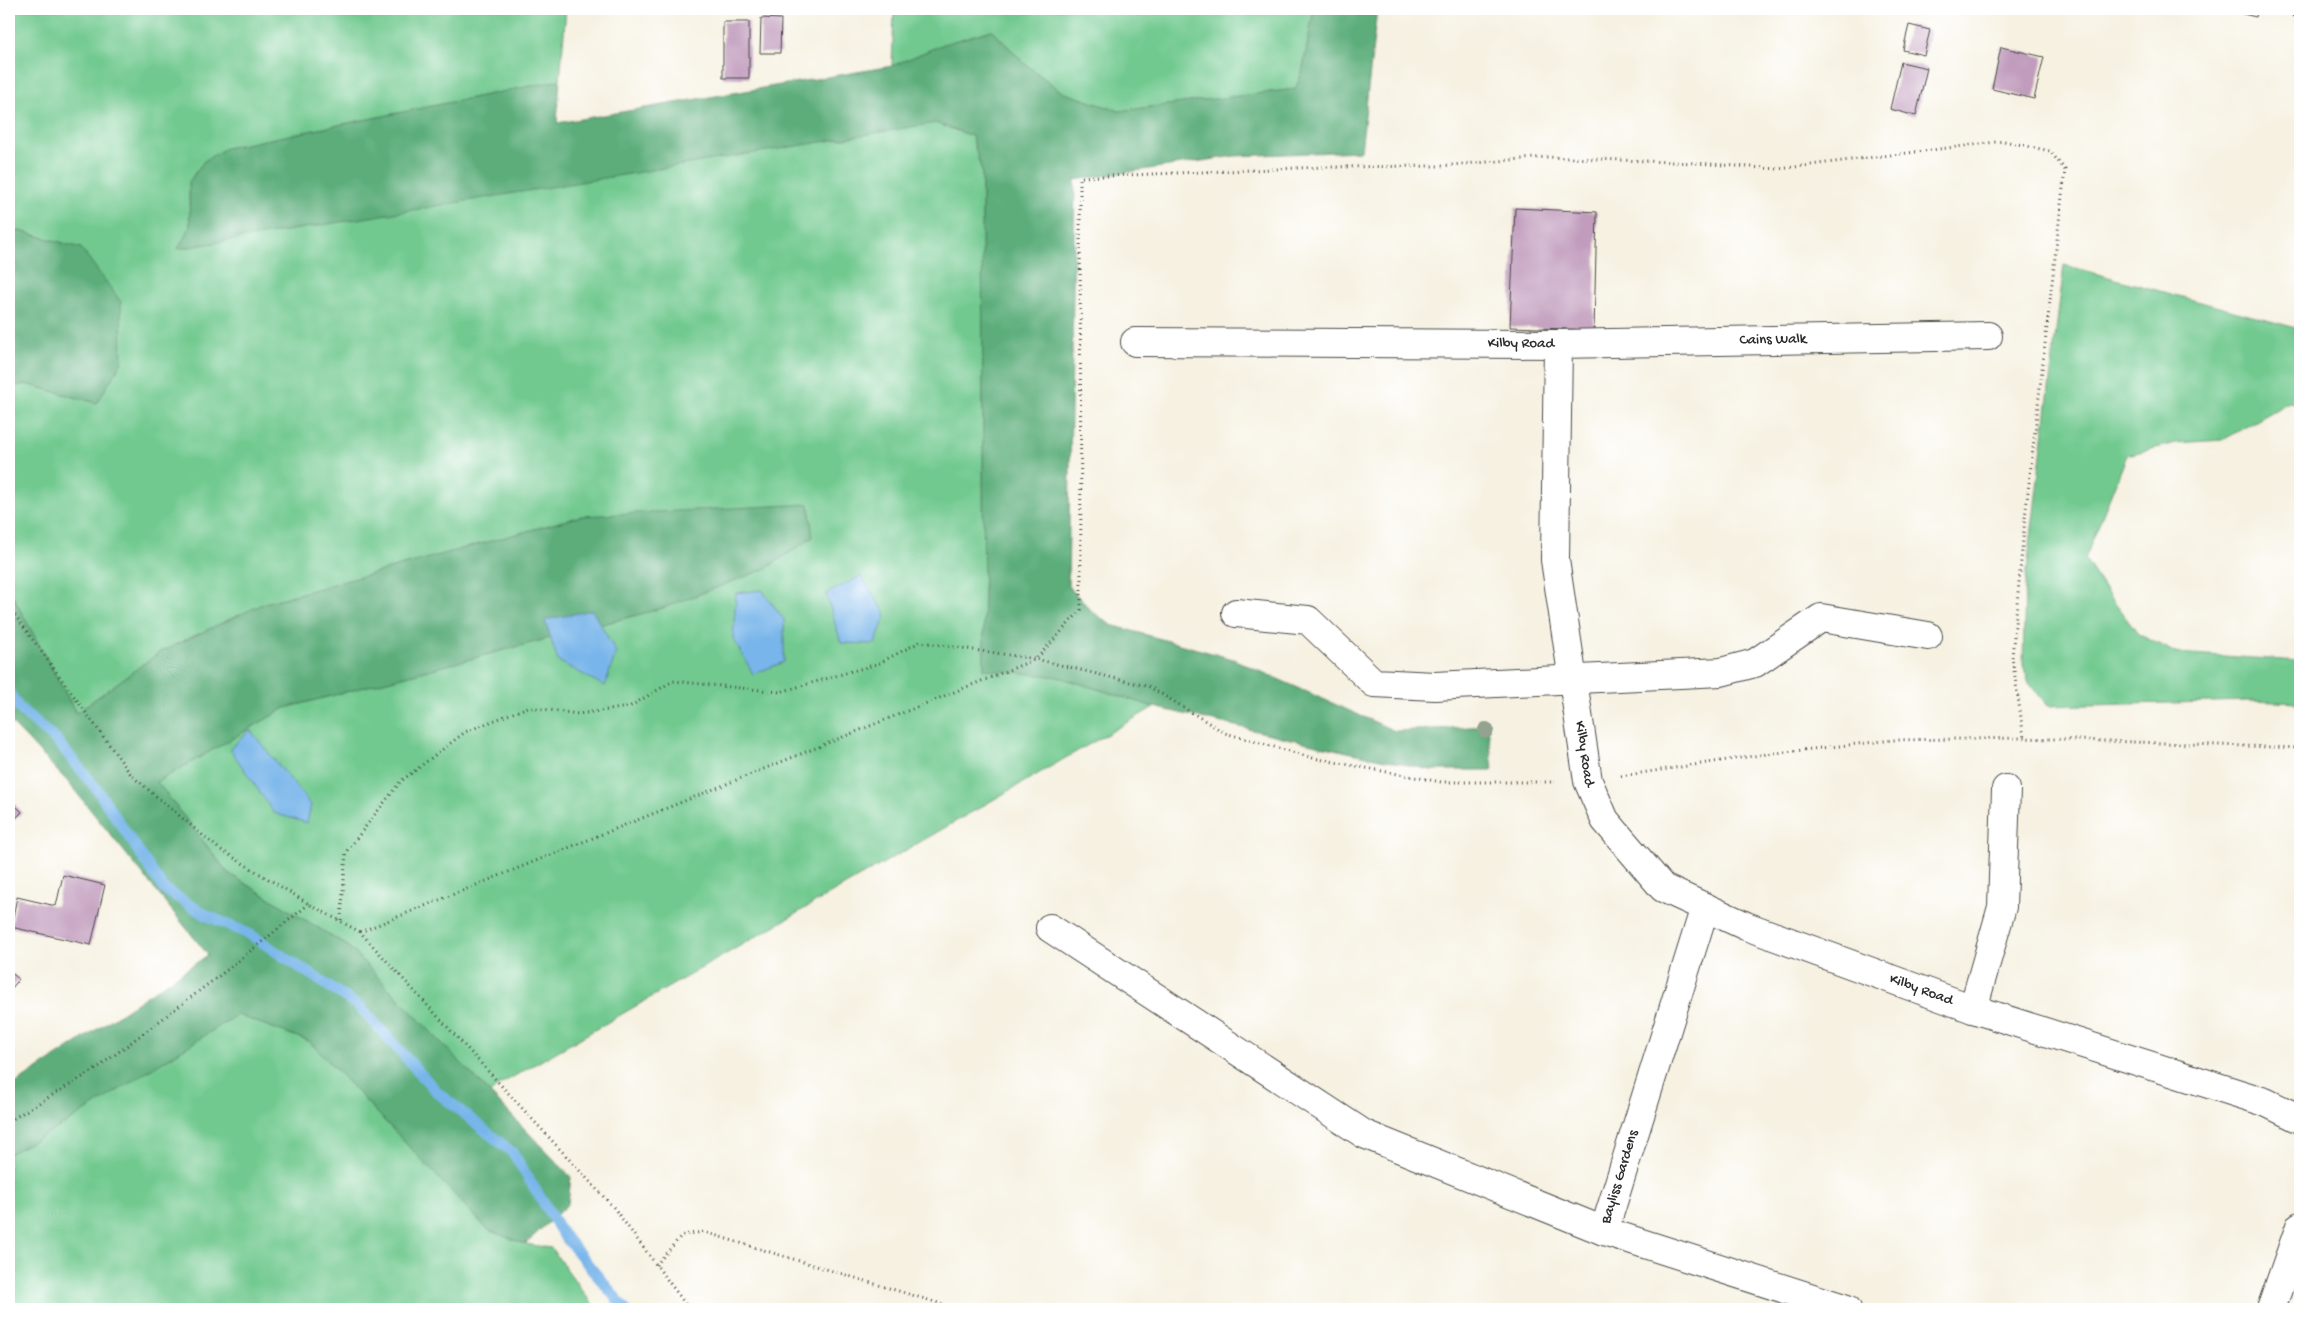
<svg xmlns="http://www.w3.org/2000/svg" width="2309" height="1318" font-family="'Gochi Hand',sans-serif">
  <style>
    .green { fill: #71c98f; stroke: #4e7a5d }
    .forest { fill: #5cad7a; stroke: #446c52 }
    .water { fill: #78b5ea; stroke: #52708a }
    .lines { fill: none; stroke-linecap: round; stroke-linejoin: round }
    .stream { stroke: #78b5ea; stroke-width: 11 }
    .building { fill: #c19cbd }
    .minor-casing { stroke: #494946; stroke-width: 30 }
    .path { stroke: #494946; stroke-width: 3; stroke-dasharray: 1 4; stroke-linecap: butt }
    .minor { stroke: #fff; stroke-width: 28 }
    .tree { fill: #94a290 }
    .labels { text-anchor: middle; dominant-baseline: central; stroke-width: 4; stroke-linejoin: round; paint-order: stroke }
    .street-label { font-size: 15px; fill: #2b2b2b; stroke: #fff }
  </style>
  <rect width="100%" height="100%" fill="#fff"/>
  <filter id="ink" filterUnits="userSpaceOnUse"><feTurbulence type="fractalNoise" baseFrequency=".02" numOctaves="2"/><feDisplacementMap in="SourceGraphic" scale="10" xChannelSelector="R" yChannelSelector="G"/><feConvolveMatrix kernelMatrix="1 2 1 2 8 2 1 2 1" color-interpolation-filters="sRGB"/></filter>
  <filter id="wash" filterUnits="userSpaceOnUse"><feTurbulence type="fractalNoise" baseFrequency=".0096" numOctaves="4" result="noise"/><feDisplacementMap in="SourceGraphic" scale="20" xChannelSelector="R" yChannelSelector="G"/><feGaussianBlur stdDeviation="1.12" result="paint"/><feColorMatrix in="noise" values="0 0 0 0 0 0 0 0 0 0 0 0 0 0 0 0 0 1.4 0 .05"/><feComposite in="paint" operator="in"/></filter>
  <g filter="url(#wash)">
    <rect width="100%" height="100%" fill="#f6f1e1"/>
    <!-- green -->
    <g class="green">
      <path d="M14,9H566L560,80L226,148C183,173 189,181 190,227L935,123L972,136L982,172L984,668L1059,677L1154,707L499,1085L490,1094L348,946L228,873L157,782L285,708L663,608L765,569L813,537L582,516L265,603L160,652L76,713L11,593L9,584V387L26,384L97,403L81,248L9,228V35Z"/>
      <polygon points="894,9 1314,9 1302,73 1296,89 1119,111 1062,92 1024,63 992,30 944,44 892,66"/>
      <polygon points="2064,265 2300,329 2300,404 2289,402 2223,440 2176,443 2127,455 2085,559 2110,597 2138,634 2176,653 2300,661 2300,703 2250,701 2048,706 2029,683 2023,665 2025,586"/>
      <polygon points="237,1015 309,1041 488,1230 525,1244 551,1248 596,1309 9,1309 9,1154 65,1123"/>
    </g>
    <!-- forest -->
    <g class="forest">
      <polygon points="1314,9 1377,9 1361,151 1235,156 1075,180 1068,586 1093,612 1111,625 1233,659 1395,731 1488,726 1493,770 1431,770 1338,750 1154,707 1059,677 984,669 982,172 972,136 935,123 178,249 190,227 189,182 204,161 226,148 560,80 557,123 892,66 944,44 992,30 1024,63 1062,92 1119,111 1295,89 1302,73"/>
      <polygon points="9,228 81,248 121,302 122,362 97,403 26,384 9,387"/>
      <polygon points="809,504 813,537 765,569 663,608 285,708 157,782 228,873 348,946 571,1177 568,1204 525,1244 488,1230 309,1041 237,1015 65,1124 9,1154 9,1088 208,955 67,781 9,720 9,584 11,593 76,713 160,652 265,603 582,516"/>
    </g>
    <!-- water -->
    <g class="water">
      <polygon points="861,576 886,614 875,644 841,643 826,594"/>
      <polygon points="762,590 784,620 784,662 753,674 733,638 736,593"/>
      <polygon points="592,610 616,652 605,686 558,661 545,620"/>
      <polygon points="250,730 311,805 307,823 274,813 230,749"/>
    </g>
    <g class="lines">
      <!-- stream -->
      <polyline class="stream" points="9,693 19,708 57,741 96,788 164,889 206,915 251,935 360,1007 437,1092 513,1153 562,1233 625,1309"/>
    </g>
    <g id="blocks">
      <!-- building -->
      <g class="building">
        <polygon points="755,9 769,9 768,15 755,14"/>
        <polygon points="2231,9 2258,9 2256,17 2230,11"/>
        <polygon points="2294,9 2300,9 2300,18 2292,16"/>
        <polygon points="761,18 781,19 780,53 760,53"/>
        <rect x="723" y="22" width="26" height="56"/>
        <polygon points="1909,25 1930,30 1924,55 1903,50"/>
        <polygon points="2001,47 2044,57 2034,99 1992,89"/>
        <polygon points="1901,62 1927,68 1916,116 1890,109"/>
        <polygon points="1515,208 1597,212 1594,330 1510,327"/>
        <polygon points="9,799 22,812 9,825"/>
        <polygon points="63,875 105,885 91,945 11,927 17,897 56,906"/>
        <polygon points="9,971 19,979 9,992"/>
      </g>
    </g>
  </g>
  <g filter="url(#ink)">
    <use href="#blocks" fill-opacity="0" stroke="#494946" stroke-width="1"/>
    <g class="lines">
      <!-- minor casing -->
      <g class="minor-casing">
        <g id="minor">
          <path id="s1" d="M1135,342L1558,344L1988,336"/>
          <path id="s2" d="M1558,344L1555,560L1588,781L1605,820L1663,888L1746,926L1973,1009L2265,1102L2300,1119"/>
          <polyline points="1236,613 1308,620 1374,683 1435,686 1721,672 1755,663 1821,618 1928,636"/>
          <polyline points="1705,907 1604,1231 1847,1309"/>
          <polyline points="1050,928 1364,1134 1604,1231"/>
          <polyline points="1973,1009 2002,907 2006,789"/>
          <polyline points="2271,1309 2300,1226"/>
        </g>
      </g>
      <!-- path -->
      <g class="path">
        <polyline points="9,607 132,776 218,848 309,904 360,932 614,1208 689,1309"/>
        <polyline points="1621,776 1767,754 1893,740 2024,738 2300,748"/>
        <polyline points="341,920 346,852 400,782 465,732 528,707 578,714 629,707 673,681 780,692 877,664 920,642 1036,659 1081,610 1080,177 1324,167 1440,166 1546,157 1696,163 1778,169 2004,141 2050,151 2065,170 2025,518 2012,657 2024,738"/>
        <polyline points="360,932 1036,659 1150,687 1225,733 1313,758 1441,782 1555,782"/>
        <polyline points="9,1121 96,1069 223,973 309,904"/>
        <polyline points="656,1265 682,1235 704,1232 958,1309"/>
      </g>
      <!-- minor -->
      <use href="#minor" class="minor"/>
    </g>
    <!-- trees -->
    <circle class="tree" cx="1486" cy="730" r="8"/>
  </g>
  <g class="labels">
    <!-- street labels -->
    <g class="street-label">
      <text stroke="none"><textPath href="#s1" startOffset="638">Cains Walk</textPath></text>
      <text stroke="none"><textPath href="#s1" startOffset="386">Kilby Road</textPath></text>
      <text stroke="none"><textPath href="#s2" startOffset="412">Kilby Road</textPath></text>
      <text stroke="none"><textPath href="#s2" startOffset="849">Kilby Road</textPath></text>
      <text transform="translate(1620 1177) rotate(-73)">Bayliss Gardens</text>
    </g>
  </g>
  <!-- margin -->
  <rect width="2309" height="1318" fill="none" stroke="#fff" stroke-width="30"/>
</svg>
